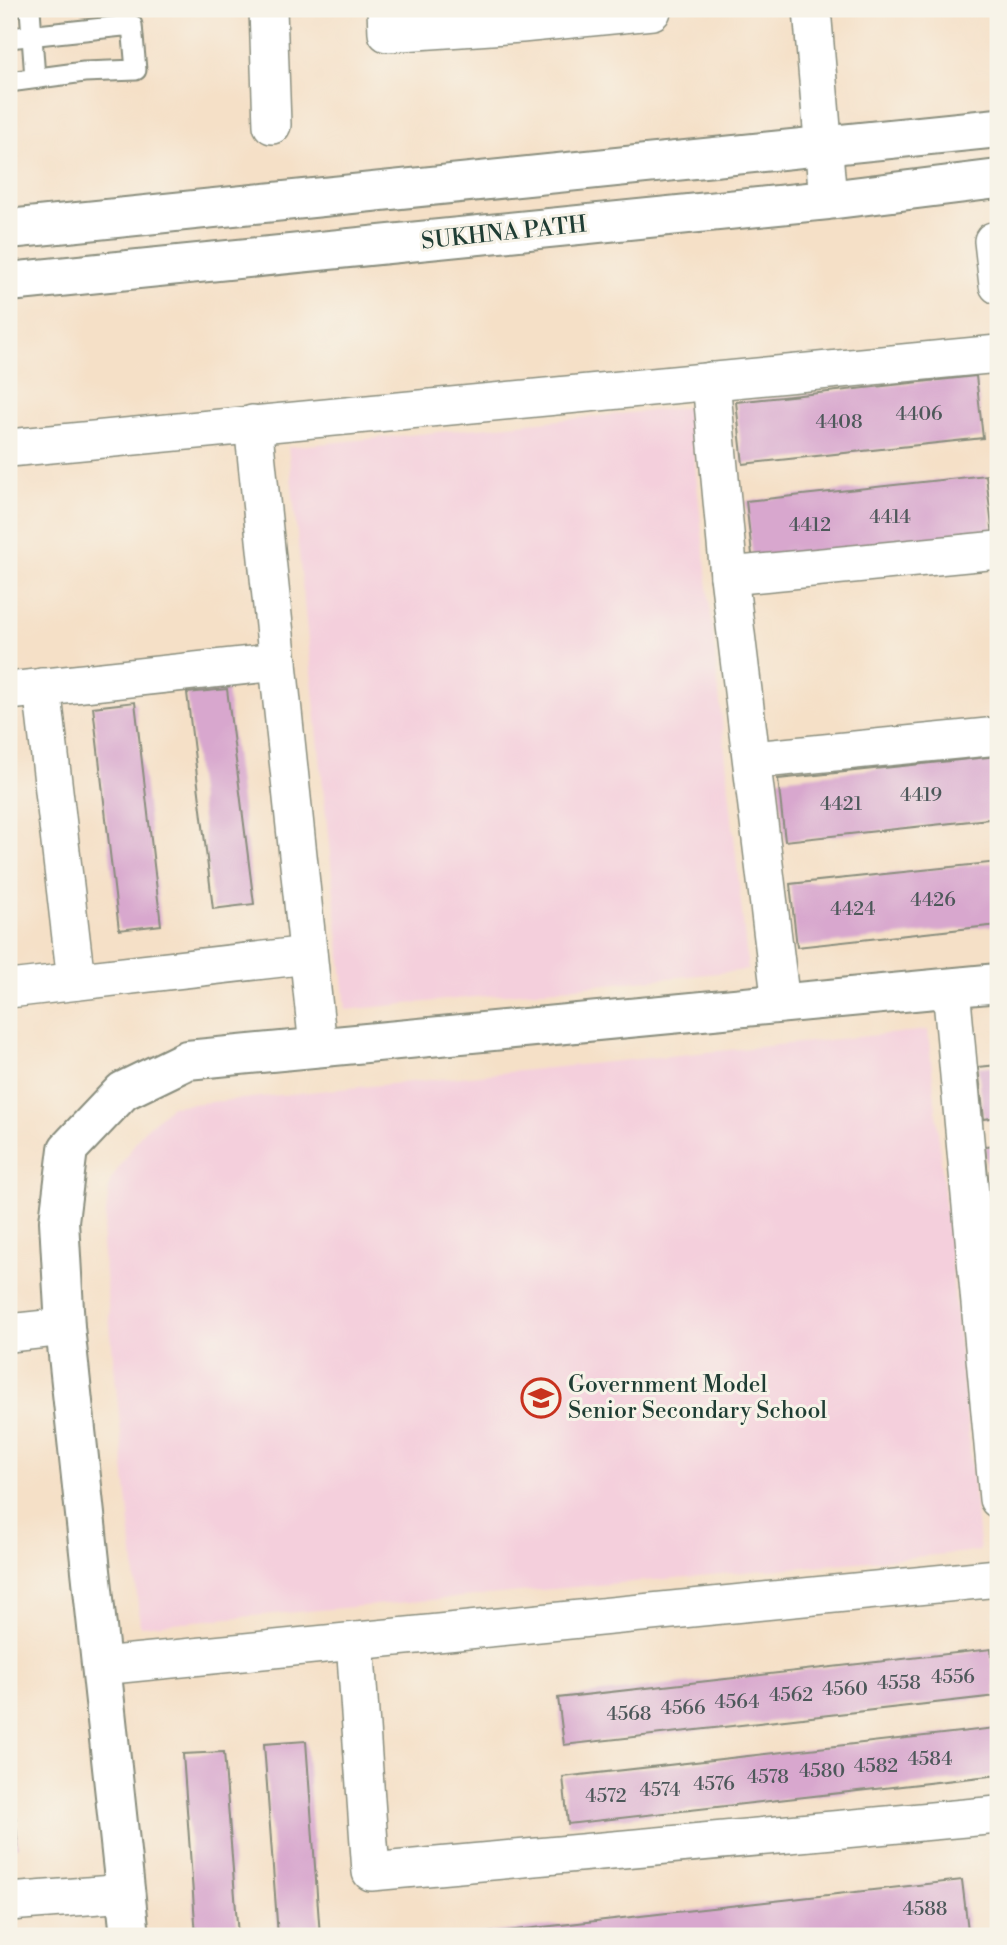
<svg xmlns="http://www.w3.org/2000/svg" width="1007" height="1945" font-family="'Libre Bodoni',serif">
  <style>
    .built { fill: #f4cfdc }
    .building { fill: #d8a7ce }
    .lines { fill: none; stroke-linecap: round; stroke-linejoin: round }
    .service-casing { stroke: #8a8e7e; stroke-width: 23 }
    .minor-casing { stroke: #8a8e7e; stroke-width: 40 }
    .tertiary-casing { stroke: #8a8e7e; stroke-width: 42 }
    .secondary-casing { stroke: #8a8e7e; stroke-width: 42 }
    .service { stroke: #fff; stroke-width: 19 }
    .minor { stroke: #fff; stroke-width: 37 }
    .tertiary { stroke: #fff; stroke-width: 38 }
    .secondary { stroke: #fff; stroke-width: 38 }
    .labels { text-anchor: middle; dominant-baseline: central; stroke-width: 6; stroke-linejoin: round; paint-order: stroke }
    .number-label { font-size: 19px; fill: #4d585a }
    .street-label { font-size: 23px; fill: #1f3d34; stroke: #f7f3e8 }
    .poi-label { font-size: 23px; fill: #1f3d34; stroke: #f7f3e8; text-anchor: start }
  </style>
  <rect width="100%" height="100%" fill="#f7f3e8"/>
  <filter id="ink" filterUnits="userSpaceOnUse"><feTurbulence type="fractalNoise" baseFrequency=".0143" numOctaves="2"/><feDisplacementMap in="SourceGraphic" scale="14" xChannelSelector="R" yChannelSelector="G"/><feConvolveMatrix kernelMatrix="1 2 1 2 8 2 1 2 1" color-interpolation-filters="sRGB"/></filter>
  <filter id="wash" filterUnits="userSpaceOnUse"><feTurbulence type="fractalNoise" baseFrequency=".00686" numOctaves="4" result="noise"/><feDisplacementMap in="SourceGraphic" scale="28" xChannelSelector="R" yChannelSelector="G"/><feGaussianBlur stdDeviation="1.57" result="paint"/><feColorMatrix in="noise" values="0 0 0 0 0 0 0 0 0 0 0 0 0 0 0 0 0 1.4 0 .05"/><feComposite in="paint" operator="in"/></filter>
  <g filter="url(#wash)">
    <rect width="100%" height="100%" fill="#f5e0c7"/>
    <!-- built -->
    <g class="built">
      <polygon points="689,407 748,970 346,1010 288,447"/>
      <polygon points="928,1030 980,1551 140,1626 102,1245 110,1181 143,1131 171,1106"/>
    </g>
    <g id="blocks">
      <!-- building -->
      <g class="building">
        <polygon points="976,376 983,438 743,464 736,402"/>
        <polygon points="986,475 993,536 753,563 746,501"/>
        <polygon points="227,689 254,904 213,909 187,693"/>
        <polygon points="135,702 161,925 119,930 93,707"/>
        <polygon points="998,756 998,818 785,841 778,779"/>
        <polygon points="998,862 998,925 797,947 790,884"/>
        <polygon points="998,1065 998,1117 984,1119 978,1067"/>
        <polygon points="998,1145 998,1197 990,1197 985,1146"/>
        <polygon points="991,1649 996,1696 564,1745 558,1698"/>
        <polygon points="995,1728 998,1775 568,1824 563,1777"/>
        <polygon points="306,1741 320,1936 278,1936 264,1744"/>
        <polygon points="224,1752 238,1936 196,1936 183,1754"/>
        <polygon points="9,1772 11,1772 18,1847 9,1848"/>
        <polygon points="962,1880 968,1930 910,1936 471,1936 479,1934"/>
      </g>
    </g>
  </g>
  <g filter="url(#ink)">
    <use href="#blocks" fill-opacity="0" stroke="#8a8e7e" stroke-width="2"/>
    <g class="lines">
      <!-- service casing -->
      <g class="service-casing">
        <g id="service">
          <polyline points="30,9 35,78"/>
          <polyline points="9,38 132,25 136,70 84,72 9,82"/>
        </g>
      </g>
      <!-- minor casing -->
      <g class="minor-casing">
        <g id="minor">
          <polyline points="268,9 272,125"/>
          <polyline points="386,9 387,33 521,24 652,11 651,9"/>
          <polyline points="812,9 828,200"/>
          <polyline points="993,241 998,285"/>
          <polyline points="711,381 729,576 781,1004"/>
          <polyline points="253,424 318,1047"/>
          <polyline points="9,448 998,354"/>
          <polyline points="729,576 998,550"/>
          <polyline points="42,687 76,981"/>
          <polyline points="9,691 278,662"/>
          <polyline points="752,760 998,736"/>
          <polyline points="951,988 998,1499"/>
          <polyline points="9,989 308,955"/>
          <polyline points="9,1333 65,1327"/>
          <polyline points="355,1641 371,1872 998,1815"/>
          <polyline points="101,1666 998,1578"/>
          <polyline points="9,1902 126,1893"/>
        </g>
      </g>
      <!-- tertiary casing -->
      <g class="tertiary-casing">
        <polyline id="tertiary" points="130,1936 65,1327 59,1221 68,1149 123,1091 187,1060 998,983"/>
      </g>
      <!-- secondary casing -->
      <g class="secondary-casing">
        <g id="secondary">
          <polyline points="9,229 998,128"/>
          <polyline points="9,282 828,200 998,179"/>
        </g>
      </g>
      <!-- service -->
      <use href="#service" class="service"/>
      <!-- minor -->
      <use href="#minor" class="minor"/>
      <!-- tertiary -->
      <use href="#tertiary" class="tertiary"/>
      <!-- secondary -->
      <use href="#secondary" class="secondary"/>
    </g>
  </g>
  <!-- icons -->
  <defs>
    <g id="school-ring" transform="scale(2.0125)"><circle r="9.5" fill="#f7f3e8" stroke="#c8321e" stroke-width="1.5"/><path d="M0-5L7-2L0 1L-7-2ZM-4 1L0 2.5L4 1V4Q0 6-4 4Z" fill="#c8321e"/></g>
  </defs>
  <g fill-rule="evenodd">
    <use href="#school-ring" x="541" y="1398"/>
  </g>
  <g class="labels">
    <!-- number labels -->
    <g class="number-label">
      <text x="919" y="414">4406</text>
      <text x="839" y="422">4408</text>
      <text x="890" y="517">4414</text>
      <text x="810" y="525">4412</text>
      <text x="921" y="795">4419</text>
      <text x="841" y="804">4421</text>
      <text x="933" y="900">4426</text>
      <text x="853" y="909">4424</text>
      <text x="953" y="1677">4556</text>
      <text x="899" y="1683">4558</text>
      <text x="845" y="1689">4560</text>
      <text x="791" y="1695">4562</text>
      <text x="737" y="1702">4564</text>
      <text x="683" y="1708">4566</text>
      <text x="629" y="1714">4568</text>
      <text x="930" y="1759">4584</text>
      <text x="876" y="1766">4582</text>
      <text x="822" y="1771">4580</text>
      <text x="768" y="1777">4578</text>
      <text x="714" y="1784">4576</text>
      <text x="660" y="1790">4574</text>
      <text x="606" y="1796">4572</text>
      <text x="925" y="1909">4588</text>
    </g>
    <!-- street labels -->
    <g class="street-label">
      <text transform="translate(504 233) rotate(-6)">SUKHNA PATH</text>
    </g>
    <!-- poi labels -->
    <g class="poi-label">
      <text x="568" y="1385">Government Model<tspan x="568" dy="26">Senior Secondary School</tspan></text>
    </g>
  </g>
  <!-- margin -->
  <rect width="1007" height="1945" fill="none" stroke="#f7f3e8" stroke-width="35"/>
</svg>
